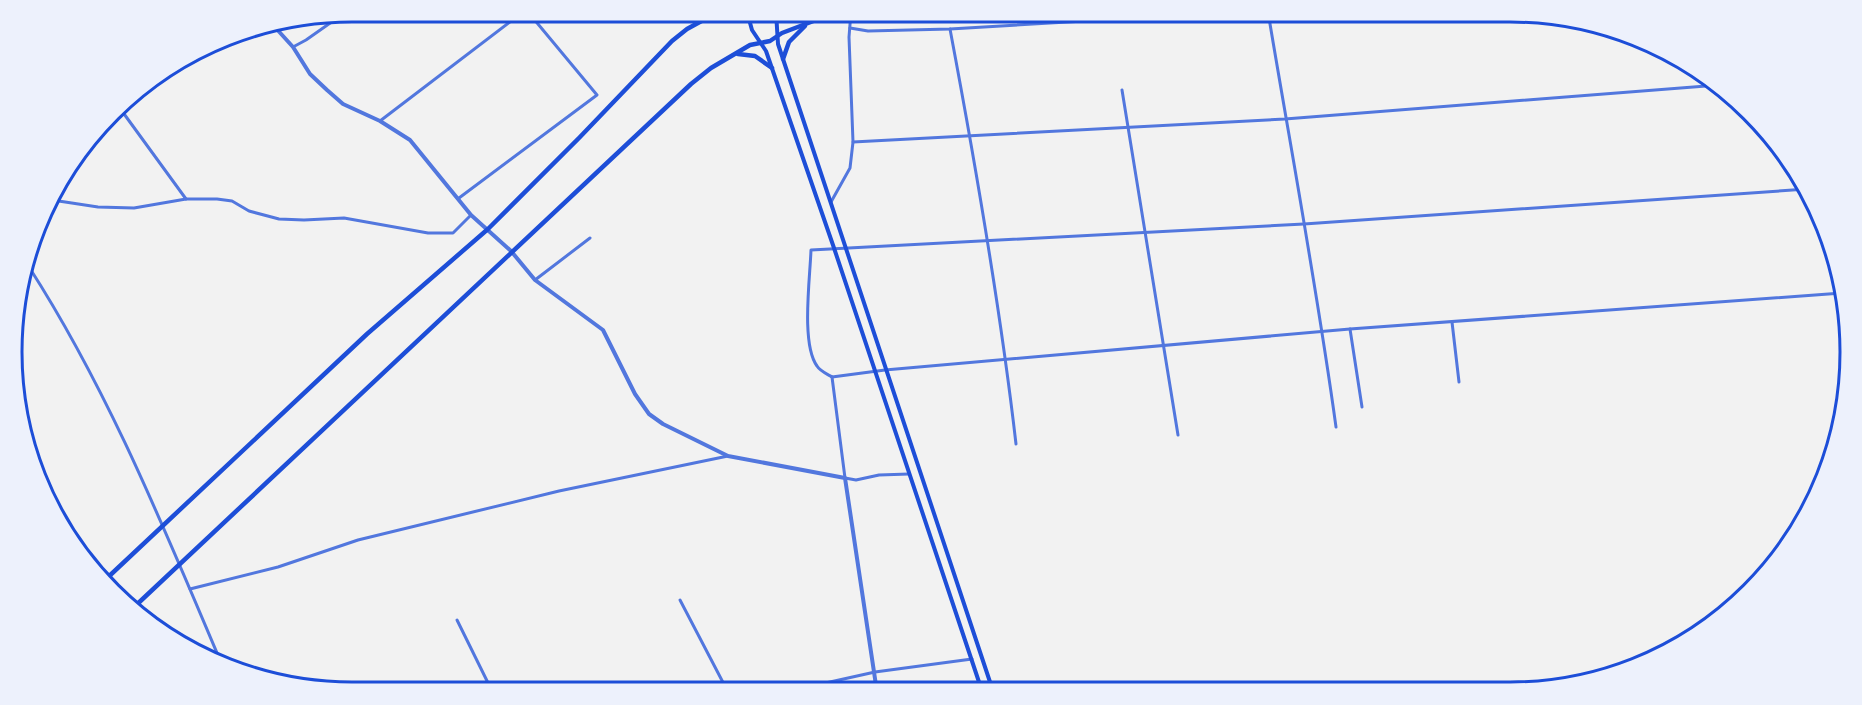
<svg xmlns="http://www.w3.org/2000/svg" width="1862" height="705" font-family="'DM Sans',sans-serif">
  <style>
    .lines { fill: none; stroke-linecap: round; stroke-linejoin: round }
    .minor { stroke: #5277de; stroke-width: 3 }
    .tertiary { stroke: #5277de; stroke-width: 4 }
    .secondary { stroke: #1d4ed8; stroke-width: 4 }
    .trunk { stroke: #1d4ed8; stroke-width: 4.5 }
    .rim { fill: none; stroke: #1d4ed8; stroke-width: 3 }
  </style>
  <rect width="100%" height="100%" fill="#f2f2f2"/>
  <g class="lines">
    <!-- minor -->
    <g class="minor">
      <path d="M1268,12C1291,150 1317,288 1336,427"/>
      <polyline points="850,28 868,31 950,29 1238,12"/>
      <path d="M950,29C976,167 1000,305 1016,444"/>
      <polyline points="293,47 306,40 343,14"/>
      <polyline points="1122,90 1178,435"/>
      <polyline points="119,107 186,199"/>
      <polyline points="380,121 523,12"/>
      <polyline points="853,142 1285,119 1719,85"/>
      <polyline points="459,198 597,95 528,12"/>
      <polyline points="52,200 98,207 134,208 186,199 217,199 232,201 249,211 279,219 304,220 344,218 428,233 453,233 471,215"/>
      <polyline points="831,202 850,168 853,142 849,37 851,12"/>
      <path d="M29,267C108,390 163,526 220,660"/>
      <polyline points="535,280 590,238"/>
      <polyline points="1452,322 1459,382"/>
      <polyline points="1350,329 1362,407"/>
      <path d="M832,377C827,374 820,371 817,366C801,344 810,279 811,250L1304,224L1807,189"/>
      <polyline points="832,377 885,370 1350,329 1842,293"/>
      <polyline points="832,377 845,478 856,480 879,475 909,474"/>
      <polyline points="190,589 278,567 358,540 559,491 728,456"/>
      <polyline points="680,600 728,692"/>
      <polyline points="457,620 493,693"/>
      <polyline points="606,690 607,692"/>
      <polyline points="785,692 875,672 972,659"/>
    </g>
    <!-- tertiary -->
    <polyline class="tertiary" points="273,25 293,47 310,74 327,90 343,104 380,121 410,140 471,215 511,251 535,280 603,330 635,394 649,414 663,424 728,456 845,478 877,692"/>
    <!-- secondary -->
    <g class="secondary">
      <polyline points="747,12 752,30 766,51 834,248 982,691"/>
      <polyline points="776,12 778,44 993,691"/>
    </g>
    <!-- trunk -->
    <g class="trunk">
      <polyline points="738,54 755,56 772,68"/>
      <polyline points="783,59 789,42 805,26"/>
      <polyline points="105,580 367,334 488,229 579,138 672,41 687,29 718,12"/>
      <polyline points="132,609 691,84 711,68 750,45 770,41 782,33 837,12"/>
    </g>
  </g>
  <!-- crop -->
  <path d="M0 0H1862V705H0ZM352 22H1510A330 330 0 0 1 1840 352V352A330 330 0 0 1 1510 682H352A330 330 0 0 1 22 352V352A330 330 0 0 1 352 22Z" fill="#edf1fc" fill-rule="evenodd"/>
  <path class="rim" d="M352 22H1510A330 330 0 0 1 1840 352V352A330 330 0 0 1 1510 682H352A330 330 0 0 1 22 352V352A330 330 0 0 1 352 22Z"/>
</svg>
